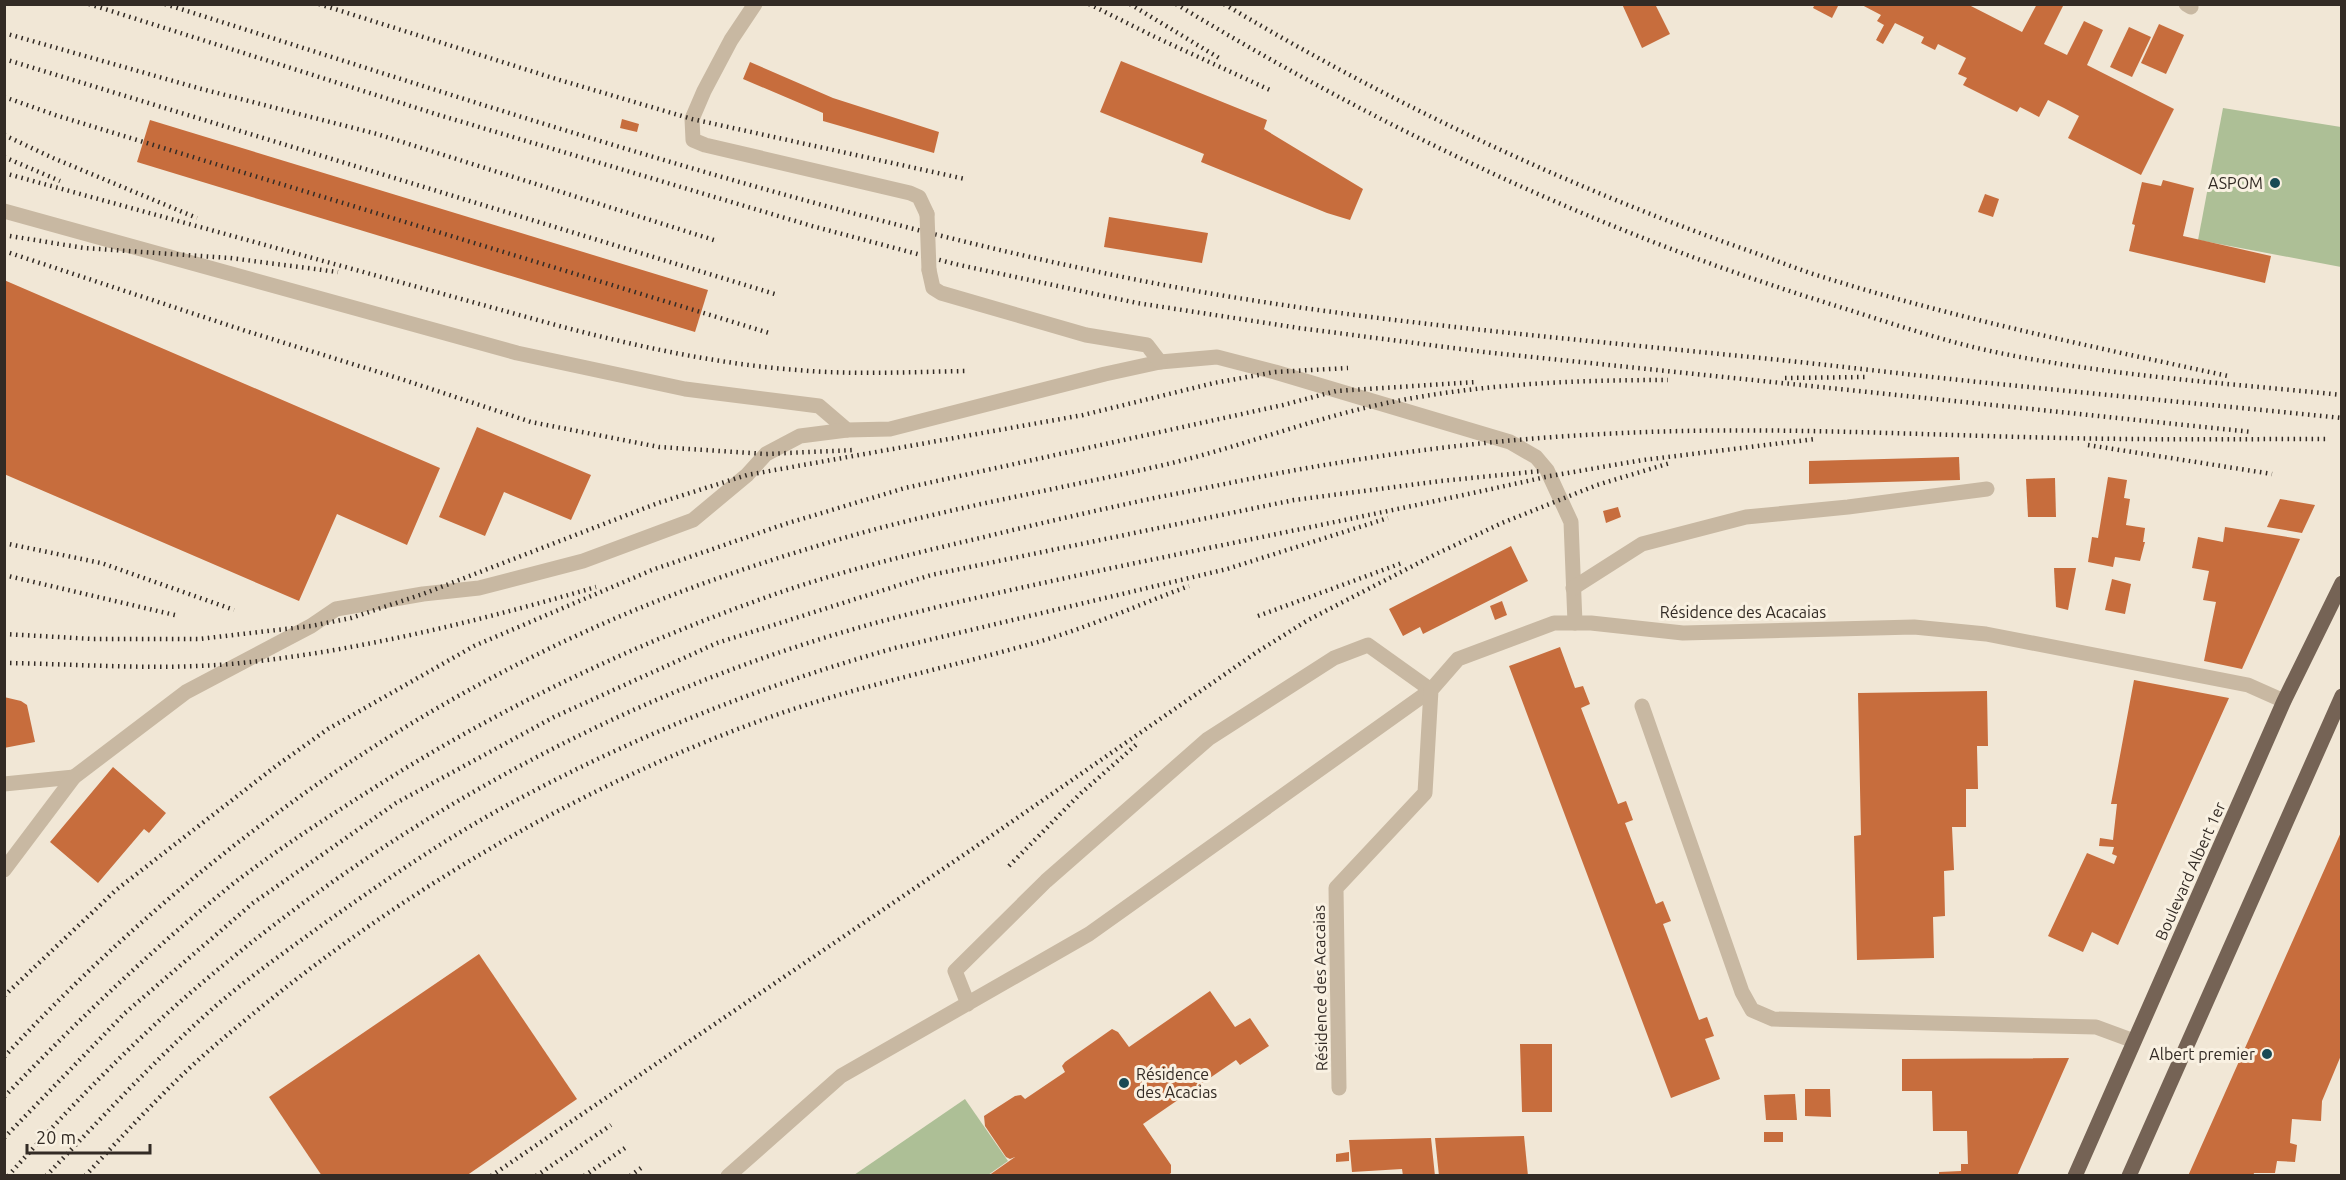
<svg xmlns="http://www.w3.org/2000/svg" width="2346" height="1180" font-family="Ubuntu,sans-serif">
  <style>
    .green { fill: #adbf96 }
    .building { fill: #c76d3d }
    .lines { fill: none; stroke-linecap: round; stroke-linejoin: round }
    .lane { stroke: #c8b8a2; stroke-width: 15 }
    .street { stroke: #c8b8a2; stroke-width: 15 }
    .primary { stroke: #756355; stroke-width: 15 }
    .rail { stroke: #332b25; stroke-width: 4.5; stroke-dasharray: 1.5 4.5; stroke-linecap: butt }
    .lane-bridge { stroke: #c8b8a2; stroke-width: 15 }
    .poi-dot { fill: #1a4a54; stroke: #f9f1e2; stroke-width: 2 }
    .labels { text-anchor: middle; dominant-baseline: central; stroke-width: 6; stroke-linejoin: round; paint-order: stroke }
    .poi-label { font-size: 16px; fill: #332b25; stroke: #f9f1e2; text-anchor: end }
    .street-label { font-size: 16px; fill: #332b25; stroke: #f9f1e2 }
  </style>
  <rect width="100%" height="100%" fill="#f1e7d6"/>
  <!-- green -->
  <g class="green">
    <polygon points="2223,108 2341,127 2341,267 2198,240"/>
    <polygon points="965,1099 1008,1161 988,1175 854,1175"/>
  </g>
  <!-- building -->
  <g class="building">
    <polygon points="1622,4 1655,4 1670,34 1642,48"/>
    <polygon points="1815,4 1839,4 1832,18 1813,8"/>
    <polygon points="1860,4 1967,4 2022,32 2037,4 2064,4 2044,44 2067,55 2084,21 2103,30 2087,65 2174,109 2141,175 2068,138 2079,116 2064,108 2048,100 2039,117 2020,107 2017,112 1963,85 1967,78 1958,74 1966,58 1938,44 1935,50 1921,43 1924,37 1895,23 1883,44 1876,40 1884,25 1877,21 1881,15"/>
    <polygon points="2159,24 2184,35 2166,74 2141,63"/>
    <polygon points="2129,27 2151,37 2132,77 2110,67"/>
    <polygon points="1121,61 1267,120 1264,129 1363,189 1350,220 1327,213 1201,162 1204,154 1100,112"/>
    <polygon points="750,62 833,98 939,132 934,153 823,121 823,113 743,79"/>
    <polygon points="622,119 639,124 637,132 620,128"/>
    <polygon points="150,120 708,290 695,332 137,162"/>
    <polygon points="2163,180 2194,188 2183,236 2271,256 2265,283 2129,251 2135,225 2132,224 2142,182 2161,186"/>
    <polygon points="1985,194 1999,199 1993,217 1978,212"/>
    <polygon points="1109,217 1208,233 1202,263 1104,247"/>
    <polygon points="4,280 440,468 407,545 337,514 299,601 4,474"/>
    <polygon points="477,427 591,475 571,520 504,492 485,536 439,517"/>
    <polygon points="1959,457 1960,480 1809,484 1809,461"/>
    <polygon points="2108,477 2127,480 2124,498 2130,499 2126,525 2145,528 2143,542 2145,542 2140,561 2115,557 2113,567 2088,562 2092,537 2098,538"/>
    <polygon points="2055,478 2056,517 2028,517 2026,479"/>
    <polygon points="2280,499 2315,505 2302,533 2267,527"/>
    <polygon points="1618,507 1621,517 1606,523 1603,511"/>
    <polygon points="2225,527 2300,539 2242,669 2204,661 2216,602 2203,600 2209,571 2192,568 2198,537 2223,542"/>
    <polygon points="1511,546 1528,581 1423,634 1420,627 1403,636 1389,609"/>
    <polygon points="2054,568 2076,568 2068,610 2056,607"/>
    <polygon points="2112,579 2131,584 2125,614 2105,610"/>
    <polygon points="1502,601 1507,615 1495,620 1490,606"/>
    <polygon points="1560,647 1575,688 1583,686 1590,704 1581,708 1618,804 1626,801 1633,820 1625,823 1656,904 1663,901 1671,921 1663,924 1699,1020 1707,1017 1714,1036 1705,1039 1720,1079 1671,1098 1509,666"/>
    <polygon points="2134,680 2229,698 2118,945 2092,932 2083,952 2048,936 2087,853 2114,864 2117,856 2112,854 2114,847 2099,846 2100,838 2113,840 2117,804 2111,804"/>
    <polygon points="1987,691 1988,746 1977,746 1978,789 1966,789 1966,827 1952,827 1954,870 1944,871 1945,916 1933,917 1934,958 1857,960 1854,836 1861,835 1858,693"/>
    <polygon points="4,697 21,701 27,705 35,742 4,748"/>
    <polygon points="113,767 166,813 149,833 144,829 98,883 50,842"/>
    <polygon points="2342,830 2342,1053 2322,1101 2321,1121 2292,1119 2290,1143 2297,1145 2295,1162 2277,1161 2275,1173 2254,1173 2253,1176 2188,1176"/>
    <polygon points="479,954 577,1099 466,1176 322,1176 269,1097"/>
    <polygon points="1210,991 1235,1027 1250,1018 1269,1046 1240,1065 1236,1060 1143,1124 1171,1165 1171,1173 1167,1176 988,1176 1015,1157 1010,1159 1006,1157 985,1126 984,1116 1015,1096 1021,1095 1025,1099 1065,1072 1062,1066 1065,1062 1112,1029 1118,1032 1129,1047"/>
    <polygon points="1520,1044 1552,1044 1552,1112 1522,1112"/>
    <polygon points="2069,1058 2017,1176 1939,1176 1939,1172 1961,1171 1961,1164 1968,1164 1967,1131 1933,1131 1932,1091 1902,1091 1902,1059"/>
    <polygon points="1805,1089 1830,1089 1831,1117 1805,1116"/>
    <polygon points="1795,1094 1797,1120 1766,1120 1764,1095"/>
    <rect x="1764" y="1132" width="19" height="10"/>
    <polygon points="1524,1136 1528,1176 1439,1176 1435,1138"/>
    <polygon points="1431,1138 1435,1176 1403,1176 1402,1169 1352,1172 1349,1140"/>
    <polygon points="1349,1152 1349,1161 1336,1162 1336,1154"/>
  </g>
  <g class="lines">
    <!-- lane -->
    <g class="lane">
      <polyline points="755,4 731,40 704,91 692,119 693,140 705,145 910,193 919,197 927,214"/>
      <polyline points="2186,4 2191,7"/>
      <polyline points="4,211 517,353 685,389 819,406 847,430 890,429 1105,374 1160,362 1217,357 1275,372 1510,442 1536,457 1547,470 1571,522 1575,623"/>
      <polyline points="929,270 933,288 941,293 1086,335 1147,345 1160,362"/>
      <polyline points="1573,588 1642,544 1746,517 1848,507 1987,489"/>
      <polyline points="4,784 74,777"/>
      <polyline points="4,870 74,777 186,692 311,626 336,609 423,594 479,588 583,561 693,520 747,475 766,454 800,436 847,430"/>
      <polyline points="728,1176 841,1076 1089,934 1431,690 1368,645 1334,658 1208,739 1046,881 955,971 968,1004"/>
    </g>
    <!-- street -->
    <g class="street">
      <polyline points="1642,706 1742,992 1752,1010 1773,1019 2096,1027 2134,1041"/>
      <polyline points="1339,1088 1336,888 1425,793 1431,690 1458,659 1554,623 1591,623 1683,633 1914,627 1986,634 2248,685 2284,701"/>
    </g>
    <!-- primary -->
    <g class="primary">
      <polyline points="2075,1176 2284,701 2342,583"/>
      <polyline points="2129,1176 2342,696"/>
    </g>
    <!-- rail -->
    <g class="rail">
      <polyline points="89,4 439,115 812,226 955,264 1137,303 1299,328 1484,352 2252,432"/>
      <path d="M165,4C488,106 810,215 1143,281C1336,319 1534,335 1730,355C1827,364 1923,377 2019,386C2126,397 2234,407 2342,418"/>
      <polyline points="319,4 553,78 692,119 965,179"/>
      <polyline points="1089,4 1153,36 1270,90"/>
      <polyline points="1130,4 1219,58"/>
      <path d="M1176,4C1380,128 1599,232 1827,303C1882,320 1938,340 1995,352C2109,376 2226,383 2342,395"/>
      <path d="M1224,4C1383,99 1553,180 1727,243C1756,253 1784,264 1813,274C1949,317 2089,346 2228,376"/>
      <polyline points="4,33 198,88 377,134 717,241"/>
      <polyline points="4,59 778,295"/>
      <polyline points="4,97 55,115 769,333"/>
      <polyline points="4,135 53,158 197,218"/>
      <polyline points="4,157 60,181"/>
      <path d="M4,173L563,327C640,347 718,364 797,370C853,375 910,372 967,371"/>
      <polyline points="4,235 84,248 230,258 338,272"/>
      <polyline points="4,251 246,331 401,379 531,422 659,447 766,454 854,450"/>
      <polyline points="1785,378 1866,377"/>
      <polyline points="2088,445 2272,474"/>
      <polyline points="4,543 101,563 234,610"/>
      <polyline points="4,575 179,616"/>
      <polyline points="1258,616 1402,563"/>
      <polyline points="4,634 93,639 199,639 311,626 351,618 423,594 658,503 747,475 1083,415 1214,383 1275,372 1348,368"/>
      <path d="M4,663C83,664 163,671 241,663C358,651 483,620 596,587"/>
      <polyline points="1009,866 1080,794 1137,744"/>
      <polyline points="4,996 116,890 276,766 328,729 474,646 652,570 785,524 905,488 1283,405 1336,391 1476,382"/>
      <path d="M4,1057C170,878 369,729 591,629C664,596 740,569 817,546C929,511 1046,492 1159,466C1235,449 1307,420 1382,404C1476,384 1572,380 1668,380"/>
      <path d="M4,1097C77,1021 152,949 234,883C277,850 323,820 369,791C500,707 639,641 787,590C850,569 915,553 980,538C1041,523 1102,509 1164,496C1222,485 1279,472 1337,463C1431,447 1528,437 1624,433C1770,426 1917,435 2063,438C2151,440 2239,439 2327,439"/>
      <polyline points="4,1138 125,1013 253,903 396,803 554,717 717,643 931,575 1294,500 1441,481 1541,471"/>
      <path d="M8,1176C60,1118 115,1060 173,1008C356,846 578,716 811,642C908,611 1007,591 1107,569C1255,538 1403,509 1550,476L1643,460L1815,439"/>
      <path d="M46,1176C97,1123 146,1069 200,1020C240,983 285,952 329,920C380,884 432,848 486,817C615,744 752,688 895,648L1227,569L1388,518"/>
      <path d="M85,1176C116,1143 146,1110 178,1079C212,1046 249,1017 285,988C430,875 590,783 762,720C849,688 938,670 1027,645C1083,630 1135,606 1189,586"/>
      <polyline points="491,1176 965,854 1257,652 1308,620 1434,555 1502,523 1597,485 1670,463"/>
      <polyline points="536,1176 611,1125"/>
      <polyline points="584,1176 625,1148"/>
      <polyline points="630,1176 641,1168"/>
    </g>
    <!-- lane-bridge -->
    <polyline class="lane-bridge" points="927,214 929,270"/>
  </g>
  <!-- markers -->
  <g class="poi-dot">
    <circle cx="2275" cy="183" r="6"/>
    <circle cx="2267" cy="1054" r="6"/>
    <circle cx="1124" cy="1083" r="6"/>
  </g>
  <g class="labels">
    <!-- poi labels -->
    <g class="poi-label">
      <text x="2263" y="183">ASPOM</text>
      <text x="2255" y="1054">Albert premier</text>
      <text x="1136" y="1074" text-anchor="start">Résidence<tspan x="1136" dy="18">des Acacias</tspan></text>
    </g>
    <!-- street labels -->
    <g class="street-label">
      <text x="1743" y="612">Résidence des Acacaias</text>
      <text transform="translate(2190 871) rotate(-66)">Boulevard Albert 1er</text>
      <text transform="translate(1320 988) rotate(-91)">Résidence des Acacaias</text>
    </g>
  </g>
  <!-- border -->
  <rect width="2346" height="1180" fill="none" stroke="#332b25" stroke-width="12"/>
  <!-- scale -->
  <path d="M27 1144v9h123v-9" fill="none" stroke="#332b25" stroke-width="3"/>
  <text x="36" y="1144" font-size="18" fill="#332b25" stroke="#f9f1e2" stroke-width="4.5" paint-order="stroke">20 m</text>
</svg>
